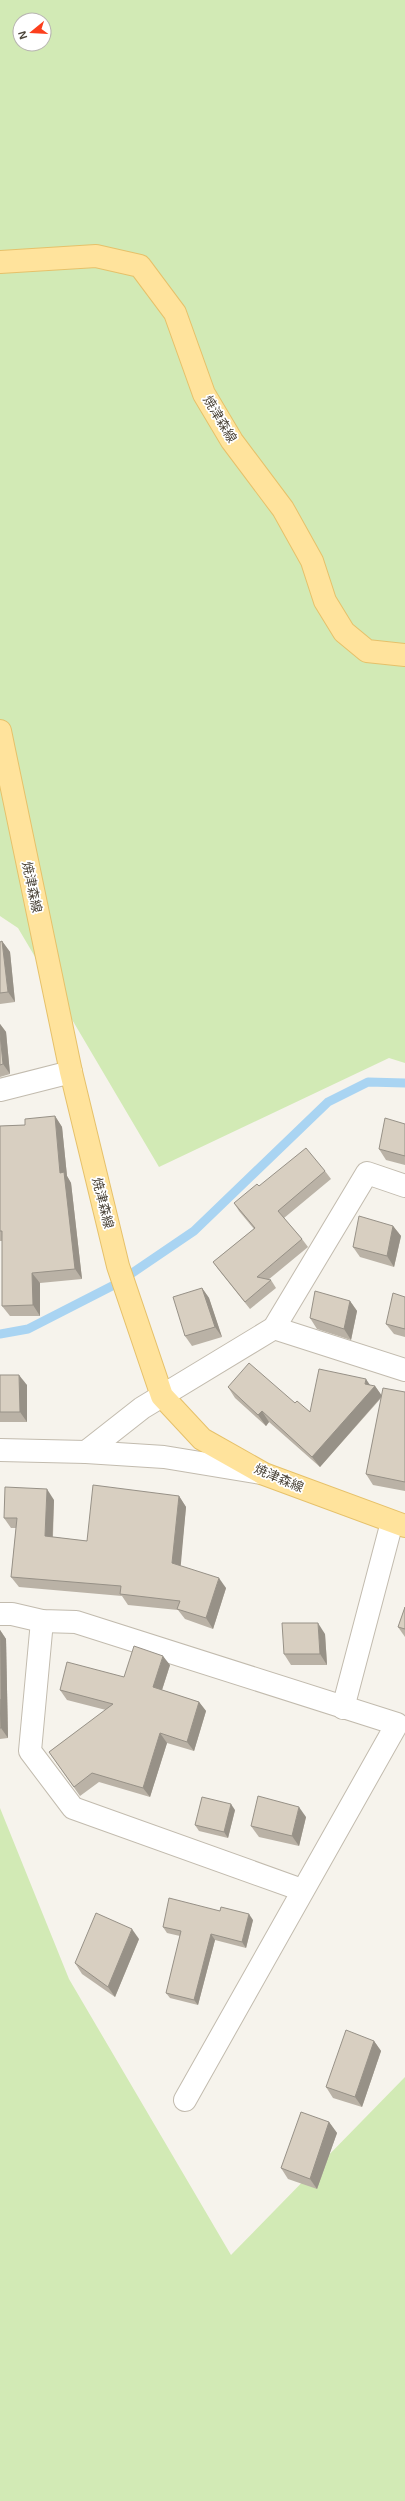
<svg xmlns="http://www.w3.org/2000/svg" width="405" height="2501" font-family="Arial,'Noto Sans JP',sans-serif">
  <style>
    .green { fill: #d2eab5; fill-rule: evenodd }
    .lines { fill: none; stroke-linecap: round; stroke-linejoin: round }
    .stream { stroke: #a9d4f2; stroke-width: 9 }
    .street-casing { stroke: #c2bbae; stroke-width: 24 }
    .primary-casing { stroke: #e6c16a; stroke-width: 24 }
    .street { stroke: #fff; stroke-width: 22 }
    .primary { stroke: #ffe39c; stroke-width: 22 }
    .wall { fill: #bab2a6 }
    .shaded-wall { fill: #979187 }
    .building { fill: #d8cfc1; stroke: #979187 }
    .labels { text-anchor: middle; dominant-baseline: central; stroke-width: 3.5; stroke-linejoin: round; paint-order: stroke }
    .street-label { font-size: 13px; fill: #4b4439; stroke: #fff }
  </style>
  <rect width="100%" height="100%" fill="#f6f3ec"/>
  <!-- green -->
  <g class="green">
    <path d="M0,0H405V1063L389,1058L159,1167L18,928L0,916ZM20,20H44V44H20Z"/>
    <polygon points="0,1808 69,1979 231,2255 405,2077 405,2501 0,2501"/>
  </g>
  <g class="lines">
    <!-- stream -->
    <polyline class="stream" points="0,1334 28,1329 116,1284 194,1231 328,1102 368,1082 405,1083"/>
    <!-- street casing -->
    <g class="street-casing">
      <g id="street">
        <polyline points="0,1090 71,1072"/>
        <polyline points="274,1328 405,1370"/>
        <polyline points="0,1450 86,1452 142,1408 274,1328 367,1173 405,1186"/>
        <polyline points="86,1452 164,1457 261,1473"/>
        <polyline points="0,1614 12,1614 42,1621 76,1622 397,1724 185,2100"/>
        <polyline points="42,1621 30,1751 73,1808 302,1890"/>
        <polyline points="343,1708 392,1522"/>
      </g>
    </g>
    <!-- primary casing -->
    <g class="primary-casing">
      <g id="primary">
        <polyline points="0,262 96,256 140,266 175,313 204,394 232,441 283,509 312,561 325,601 344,632 367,651 405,655"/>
        <polyline points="0,731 71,1072 118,1266 162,1396 202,1439 264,1474 405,1526"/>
      </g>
    </g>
    <!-- street -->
    <use href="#street" class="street"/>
    <!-- primary -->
    <use href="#primary" class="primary"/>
  </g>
  <!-- wall -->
  <g class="wall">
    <polygon points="2,941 10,952 15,1002 0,1004 0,942"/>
    <polygon points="0,1024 6,1032 10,1074 0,1077"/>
    <polygon points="55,1116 62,1127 67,1176 71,1183 82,1279 40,1283 40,1316 10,1316 2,1306 2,1241 0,1241 0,1126 25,1125"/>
    <polygon points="405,1124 405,1165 386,1160 379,1149"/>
    <polygon points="325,1171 331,1179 284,1218 302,1239 308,1247 268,1280 271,1280 276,1288 250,1309 218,1269 213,1262 254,1229 239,1211 234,1203 259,1186"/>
    <polygon points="393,1226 401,1236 394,1267 360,1257 353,1247"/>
    <polygon points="202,1288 209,1298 222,1337 192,1346 185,1336"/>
    <polygon points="405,1297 405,1337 394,1334 386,1324"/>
    <polygon points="350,1301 357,1311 351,1340 317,1329 310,1318"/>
    <polygon points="0,1375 27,1385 27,1422 0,1422"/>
    <polygon points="375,1386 382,1396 405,1392 405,1491 373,1485 366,1474 382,1397 320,1467 269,1422 266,1426 235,1398 228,1387 295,1403 310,1412"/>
    <polygon points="179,1496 186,1507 180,1566 226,1588 213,1629 185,1619 178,1610 128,1605 122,1596 19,1587 11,1577 16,1528 11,1528 4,1518 54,1500 53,1537 87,1541"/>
    <polygon points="405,1607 405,1637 398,1627"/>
    <polygon points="0,1630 6,1639 8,1738 0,1739"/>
    <polygon points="325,1634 327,1665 291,1665 284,1654"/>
    <polygon points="170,1665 162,1690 199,1702 206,1711 194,1751 167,1743 150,1797 99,1782 80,1796 49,1752 106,1710 67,1700 60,1690 124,1677"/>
    <polygon points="235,1810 228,1838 199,1831 195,1825"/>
    <polygon points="306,1817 299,1846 259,1837 251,1826"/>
    <polygon points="253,1920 246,1948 215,1940 198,2005 170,1998 166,1993 180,1936 167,1933 163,1927"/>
    <polygon points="139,1939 115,1997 82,1974 75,1963"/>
    <polygon points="374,2041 381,2051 362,2107 333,2098 326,2087"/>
    <polygon points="329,2122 337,2133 317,2189 288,2179 281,2168"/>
  </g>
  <!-- shaded-wall -->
  <g class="shaded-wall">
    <polygon points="2,941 10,952 15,1002 8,992"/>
    <polygon points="0,1024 6,1032 10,1074 3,1064 0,1034"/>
    <polygon points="55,1116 62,1127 67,1176 71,1183 82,1279 75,1269 60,1173"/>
    <polygon points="393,1226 401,1236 394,1267 387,1256"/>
    <polygon points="32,1273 40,1283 40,1316 33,1305"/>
    <polygon points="202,1288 209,1298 222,1337 215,1327"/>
    <polygon points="350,1301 357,1311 351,1340 344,1329"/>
    <polygon points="19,1375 27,1385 27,1422 20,1412"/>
    <polygon points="366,1379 372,1388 375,1386 382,1396 320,1467 312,1457 365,1384"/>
    <polygon points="262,1411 269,1422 266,1426 258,1415"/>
    <polygon points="47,1489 54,1500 52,1547 45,1536"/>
    <polygon points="179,1496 186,1507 180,1574 172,1563"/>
    <polygon points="219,1578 226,1588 213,1629 206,1618"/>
    <polygon points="318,1623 325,1634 327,1665 320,1654"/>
    <polygon points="0,1630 6,1639 8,1738 1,1728"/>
    <polygon points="163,1656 170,1665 160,1696 153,1687"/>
    <polygon points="199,1702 206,1711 194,1751 187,1742"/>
    <polygon points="160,1733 167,1743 150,1797 143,1788"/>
    <polygon points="231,1804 235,1810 228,1838 224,1832"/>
    <polygon points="299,1807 306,1817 299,1846 292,1836"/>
    <polygon points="249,1914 253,1920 246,1948 242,1942"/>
    <polygon points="132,1929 139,1939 115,1997 108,1987"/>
    <polygon points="211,1934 215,1940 198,2005 194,2000"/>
    <polygon points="374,2041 381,2051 362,2107 355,2097"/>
    <polygon points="329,2122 337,2133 317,2189 310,2179"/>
  </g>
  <!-- building -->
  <g class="building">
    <polygon points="2,941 8,992 0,993 0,942"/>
    <polygon points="0,1034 3,1064 0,1065"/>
    <polygon points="55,1116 60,1173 64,1172 75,1269 32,1273 33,1305 2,1306 2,1231 0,1231 0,1126 25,1125 25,1119"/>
    <polygon points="385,1118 405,1124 405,1156 379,1149"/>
    <polygon points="306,1148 325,1171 278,1211 302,1239 257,1277 271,1280 245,1302 213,1262 255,1228 234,1203 257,1184 259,1186"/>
    <polygon points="359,1216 393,1226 387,1256 353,1247"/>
    <polygon points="202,1288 215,1327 185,1336 173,1297"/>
    <polygon points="315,1291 350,1301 344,1329 310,1318"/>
    <polygon points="393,1293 405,1297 405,1329 386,1324"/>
    <polygon points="249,1363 295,1403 297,1401 310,1412 319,1369 366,1379 365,1384 375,1386 312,1457 262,1411 258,1415 228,1387"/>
    <polygon points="0,1375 19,1375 20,1412 0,1412"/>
    <polygon points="383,1388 405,1392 405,1482 366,1474"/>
    <polygon points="93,1485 179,1496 172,1563 219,1578 206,1618 177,1609 180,1601 120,1594 121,1586 11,1577 17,1518 4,1518 5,1487 47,1489 45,1536 87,1541"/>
    <polygon points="405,1607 405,1629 398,1627"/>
    <polygon points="282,1623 318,1623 320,1654 284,1654"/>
    <polygon points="134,1646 163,1656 153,1687 199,1702 187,1742 160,1733 143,1788 92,1773 74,1787 49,1752 113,1704 60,1690 67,1662 124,1677"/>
    <polygon points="0,1699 1,1728 0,1728"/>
    <polygon points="258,1796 299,1807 292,1836 251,1826"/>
    <polygon points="202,1797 231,1804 224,1832 195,1825"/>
    <polygon points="169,1898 220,1911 221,1907 249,1914 242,1942 211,1934 194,2000 166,1993 181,1931 163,1927"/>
    <polygon points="96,1913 132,1929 108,1987 75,1963"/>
    <polygon points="346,2030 374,2041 355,2097 326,2087"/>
    <polygon points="301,2112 329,2122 310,2179 281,2168"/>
  </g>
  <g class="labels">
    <!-- street labels -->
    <g class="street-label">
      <text transform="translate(220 419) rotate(59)">焼津森線</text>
      <text transform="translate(32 887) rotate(78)">焼津森線</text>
      <text transform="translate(103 1203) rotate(76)">焼津森線</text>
      <text transform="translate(279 1478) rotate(23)">焼津森線</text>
    </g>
  </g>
  <!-- north arrow -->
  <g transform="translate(32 32) rotate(252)"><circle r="19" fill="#ffffff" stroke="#b7b4b0"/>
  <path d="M0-3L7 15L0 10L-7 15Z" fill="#fc3f1d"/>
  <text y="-6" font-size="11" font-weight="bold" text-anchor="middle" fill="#4b4439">N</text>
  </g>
</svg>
